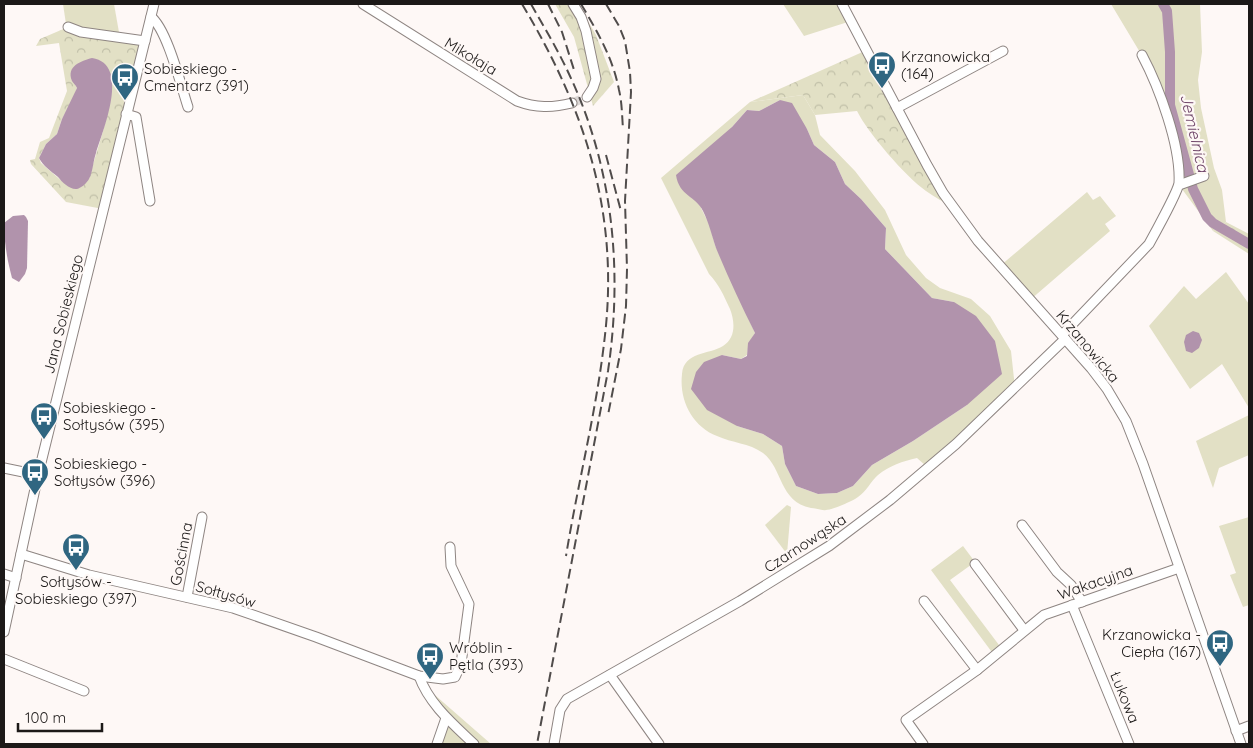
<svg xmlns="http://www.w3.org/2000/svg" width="1253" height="748" font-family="Quicksand,sans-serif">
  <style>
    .green { fill: #e2e0c5; fill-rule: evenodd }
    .forest { fill: url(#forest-crowns); fill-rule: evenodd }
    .water { fill: #b193ac }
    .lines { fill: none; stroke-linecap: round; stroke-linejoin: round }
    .river { stroke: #b193ac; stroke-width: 10 }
    .minor-tunnel { stroke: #dcd7d5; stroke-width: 9; stroke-dasharray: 9 4.5; stroke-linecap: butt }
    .minor-casing { stroke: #8e8582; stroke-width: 11 }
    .minor { stroke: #fff; stroke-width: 9 }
    .rail { stroke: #504c4b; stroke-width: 2; stroke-dasharray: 10 5; stroke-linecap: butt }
    .labels { text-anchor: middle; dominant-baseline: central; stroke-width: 4.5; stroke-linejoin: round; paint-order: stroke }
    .street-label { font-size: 15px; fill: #1c1918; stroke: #fef8f6 }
    .poi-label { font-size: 15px; fill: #1c1918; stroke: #fef8f6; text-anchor: start }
    .water-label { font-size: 16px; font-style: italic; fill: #70466a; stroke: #fef8f6 }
  </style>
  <defs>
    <pattern id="forest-crowns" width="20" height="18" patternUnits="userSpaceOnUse" patternTransform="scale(1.25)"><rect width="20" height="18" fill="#e2e0c5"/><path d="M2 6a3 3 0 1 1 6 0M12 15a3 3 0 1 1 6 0" fill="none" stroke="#c1c0a8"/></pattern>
  </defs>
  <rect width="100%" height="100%" fill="#fef8f6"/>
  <!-- green -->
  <g class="green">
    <polygon points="63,4 114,4 120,38 66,24"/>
    <polygon points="783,4 842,4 851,21 804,36"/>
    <polygon points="1111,4 1200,4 1202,52 1198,80 1201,108 1214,168 1222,190 1226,222 1213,231 1179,185 1169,120 1144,59"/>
    <path d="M803,95L815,115L820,135L855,171L885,210L906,255L926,278L940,288L971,299L990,316L1011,351L1015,388L926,466L917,458C903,461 889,466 878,475C871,481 866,492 858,497C853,501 832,510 826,510C822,511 816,508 811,508C779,502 783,468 763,453C749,443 732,443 717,436C692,426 679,400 682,374C684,351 709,355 723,346C736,338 735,322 730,309C723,294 720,286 709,274L661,178L750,102ZM780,100L807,129L814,145L835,162L845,184L861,199L886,228L885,249L932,298L954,302L967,405L913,441L872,465L853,486L837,493L818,494L796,486L785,464L782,446L763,434L737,426L722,355L741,359L747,355L749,343L755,333L715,245L710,226L701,208L732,127L747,110L759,111Z"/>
    <polygon points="1087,192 1093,200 1100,196 1116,216 1105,224 1110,231 1030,300 1000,266"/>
    <polygon points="1226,272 1249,304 1249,408 1222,364 1190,389 1149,326 1184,286 1196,299"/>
    <polygon points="1249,415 1249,455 1219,468 1213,488 1196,441"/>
    <polygon points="787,505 791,507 787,554 765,525"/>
    <polygon points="1249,517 1249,605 1243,607 1230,575 1236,573 1219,526"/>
    <polygon points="963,546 975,562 950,580 1002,649 994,655 931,570"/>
    <polygon points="424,688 436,696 491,744 437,744 446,718"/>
  </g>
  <!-- forest -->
  <g class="forest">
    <polygon points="555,4 578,4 596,35 614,82 593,106 574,37"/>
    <path d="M68,27L145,41L103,209L66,202L31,164L30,160L35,159L40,142L49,138L67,91L59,43L36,46L40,39ZM75,84L111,85C110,118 97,147 89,179L64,183L41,163L39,158L46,144L57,134L62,119L75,94L77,88Z"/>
    <path d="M867,50L953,207C944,202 934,197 926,191C905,176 868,133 857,111L815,115L803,95L750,102Z"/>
    <polygon points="1226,222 1249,234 1249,254 1213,231"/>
  </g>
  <!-- water -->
  <g class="water">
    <path d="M92,58C131,64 103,130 96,153C93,161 93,172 89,179C87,183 81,188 77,189C70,190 62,182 58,177C51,171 43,166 39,158L46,144L57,134L62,119L77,88C76,85 73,83 72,81C66,66 81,61 92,58Z"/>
    <path d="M780,100L792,103L807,129L814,145L835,162L845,184L861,199L886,228L885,249L932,298L954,302L976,316L995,341L1002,374L967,405L913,441L872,465L853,486L837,493L818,494L796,486L785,464L782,446L763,434L737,426L707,410L691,389L696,372L704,362L722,355L741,359L747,356L748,343L755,333C741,305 728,277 716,248C712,236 709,223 703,211C696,196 679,196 676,175L732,127L747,110L759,111Z"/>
    <path d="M24,215L26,217L28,221L27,268L25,274L19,282L12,278C7,259 4,242 4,223L13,216Z"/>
    <polygon points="1193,331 1199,333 1202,340 1199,348 1192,353 1186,351 1184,342 1186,335"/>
  </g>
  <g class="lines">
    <!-- river -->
    <polyline class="river" points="1163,4 1167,11 1170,52 1170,105 1193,189 1207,217 1213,223 1249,244"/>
    <!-- minor-tunnel -->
    <polyline class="minor-tunnel" points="572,103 587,97"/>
    <!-- minor casing -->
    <g class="minor-casing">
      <g id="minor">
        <path d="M363,4L517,101C536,108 552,108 572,103"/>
        <polyline points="573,4 581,17 586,31 596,79 593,88 587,97"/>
        <polyline points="842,4 927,165 943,193 978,241 1091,368 1107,389 1126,421 1143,464 1241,744"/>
        <path d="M151,17C167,29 181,86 188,107"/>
        <polyline points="68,27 81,32 145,41"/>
        <polyline points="897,108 1003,51"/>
        <polyline points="126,114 136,117 150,201"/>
        <polyline points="1179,185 1204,176"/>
        <path d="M1062,335L1149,244C1154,235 1178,191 1179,183C1181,146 1159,87 1142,55"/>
        <polyline points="4,468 38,475"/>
        <polyline points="1022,525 1057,572 1071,585 1082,602"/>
        <polyline points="21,554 89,575 233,608 316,637 419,676 443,679 455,677 461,664 469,604 451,566 450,547"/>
        <polyline points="975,564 1024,630"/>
        <polyline points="4,574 16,578"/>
        <polyline points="187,597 202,517"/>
        <polyline points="924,601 977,670"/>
        <polyline points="1072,605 1129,744"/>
        <polyline points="4,632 38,475 154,4"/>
        <polyline points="4,659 84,691"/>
        <polyline points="610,675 659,744"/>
        <path d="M419,676C429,704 453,724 474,744"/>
        <polyline points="1236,731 1249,726"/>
        <polyline points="437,744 446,718"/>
        <polyline points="554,744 560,710 567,699 740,601 829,546 890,500 956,444 1065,339"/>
        <polyline points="923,744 906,720 977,670 1044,615 1179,568"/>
      </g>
    </g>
    <!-- minor -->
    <use href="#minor" class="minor"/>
    <!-- rail -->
    <g class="rail">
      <path d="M522,4C585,109 619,212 605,335C597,409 578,482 566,556"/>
      <path d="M531,4C544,27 558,50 569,74C613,167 623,270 608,371L537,744"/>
      <polyline points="548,4 562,32 575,73"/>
      <path d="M581,4C597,31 613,58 619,90C622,102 622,116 623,129"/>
      <polyline points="606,4 619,26 625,41 630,72 631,92 625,201 627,269 626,306 621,349 608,415"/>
      <polyline points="606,155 621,211"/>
    </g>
  </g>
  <!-- icons -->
  <defs>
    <g id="bus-pin" transform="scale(1.4375)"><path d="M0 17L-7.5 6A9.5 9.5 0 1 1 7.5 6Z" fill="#2f6681" stroke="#fef8f6"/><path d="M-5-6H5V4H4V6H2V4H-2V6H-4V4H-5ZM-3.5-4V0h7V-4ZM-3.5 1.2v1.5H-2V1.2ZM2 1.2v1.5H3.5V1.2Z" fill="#fff"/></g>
  </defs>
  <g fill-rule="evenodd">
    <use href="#bus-pin" x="882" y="65"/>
    <use href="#bus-pin" x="125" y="77"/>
    <use href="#bus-pin" x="44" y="416"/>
    <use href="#bus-pin" x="35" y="472"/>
    <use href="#bus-pin" x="76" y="547"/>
    <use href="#bus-pin" x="1220" y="643"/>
    <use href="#bus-pin" x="430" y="656"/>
  </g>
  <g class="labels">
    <!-- street labels -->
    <g class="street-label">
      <text transform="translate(471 56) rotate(31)">Mikołaja</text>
      <text transform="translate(63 314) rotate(-76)">Jana Sobieskiego</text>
      <text transform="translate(1088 346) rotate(50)">Krzanowicka</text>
      <text transform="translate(805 543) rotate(-33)">Czarnowąska</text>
      <text transform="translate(181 554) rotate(-79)">Gościnna</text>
      <text transform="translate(1095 582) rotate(-19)">Wakacyjna</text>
      <text transform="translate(226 594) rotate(16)">Sołtysów</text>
      <text transform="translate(1125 697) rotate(68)">Łukowa</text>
    </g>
    <!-- poi labels -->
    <g class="poi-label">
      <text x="901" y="56">Krzanowicka<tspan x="901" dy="17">(164)</tspan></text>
      <text x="144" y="68">Sobieskiego -<tspan x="144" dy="17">Cmentarz (391)</tspan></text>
      <text x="63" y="407">Sobieskiego -<tspan x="63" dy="17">Sołtysów (395)</tspan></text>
      <text x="54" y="463">Sobieskiego -<tspan x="54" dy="17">Sołtysów (396)</tspan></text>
      <text x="76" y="581" text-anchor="middle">Sołtysów -<tspan x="76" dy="17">Sobieskiego (397)</tspan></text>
      <text x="1201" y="634" text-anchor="end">Krzanowicka -<tspan x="1201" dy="17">Ciepła (167)</tspan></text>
      <text x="449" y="647">Wróblin -<tspan x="449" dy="17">Pętla (393)</tspan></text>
    </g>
    <!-- water labels -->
    <g class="water-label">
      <text transform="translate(1195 133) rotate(77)">Jemielnica</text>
    </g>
  </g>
  <!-- border -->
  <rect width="1253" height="748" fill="none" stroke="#1c1918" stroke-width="10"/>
  <!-- scale -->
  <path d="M18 723v8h84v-8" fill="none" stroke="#1c1918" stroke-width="2.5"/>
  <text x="25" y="723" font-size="15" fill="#1c1918" stroke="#fef8f6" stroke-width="4" paint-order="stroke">100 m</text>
</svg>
